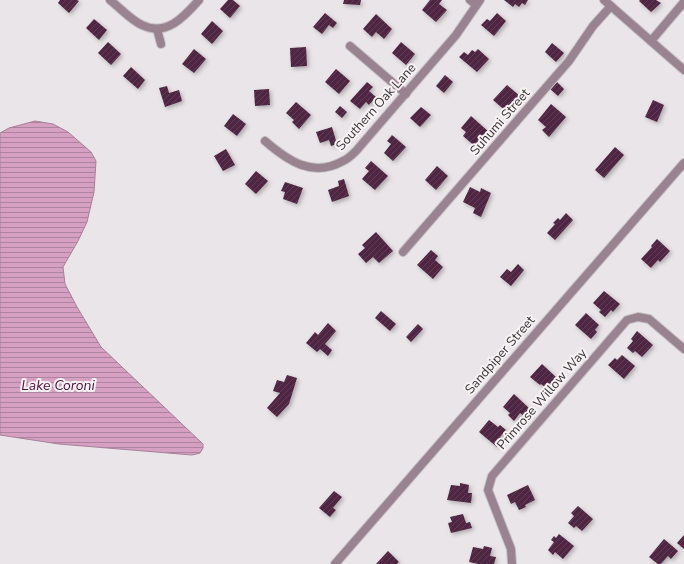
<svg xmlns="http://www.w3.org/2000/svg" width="684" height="564" font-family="'Nunito Sans',sans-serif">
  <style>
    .water { fill: url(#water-rules); stroke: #a68098 }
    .building { fill: url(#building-hatch); filter: url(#shadow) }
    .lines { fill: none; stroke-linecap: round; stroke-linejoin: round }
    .minor-casing { stroke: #c6c2c5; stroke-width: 10 }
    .minor { stroke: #9a8391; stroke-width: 8 }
    .labels { text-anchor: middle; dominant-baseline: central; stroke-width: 4; stroke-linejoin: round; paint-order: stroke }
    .street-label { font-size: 13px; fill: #383637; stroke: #f8f2f5 }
    .water-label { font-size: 14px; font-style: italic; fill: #4e103e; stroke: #f8f2f5 }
  </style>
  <defs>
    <pattern id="water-rules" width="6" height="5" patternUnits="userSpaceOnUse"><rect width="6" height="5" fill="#d5a0c2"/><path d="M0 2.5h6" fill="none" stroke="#ae839e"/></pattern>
    <pattern id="building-hatch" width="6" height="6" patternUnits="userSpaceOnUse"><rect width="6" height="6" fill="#502543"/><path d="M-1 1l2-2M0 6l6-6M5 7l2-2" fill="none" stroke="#613d56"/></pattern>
    <filter id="shadow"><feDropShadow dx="2" dy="2" stdDeviation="2" flood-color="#0004"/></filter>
  </defs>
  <rect width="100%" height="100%" fill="#eae5e8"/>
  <!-- water -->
  <polygon class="water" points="35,121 53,124 68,132 91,152 96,161 94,192 87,222 78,241 63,267 65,284 77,307 101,347 203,444 203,448 200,453 192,455 59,444 0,435 0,133 9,128"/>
  <!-- building -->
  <g class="building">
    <polygon points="60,0 77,0 79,1 69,13 58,3"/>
    <polygon points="228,0 233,0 240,6 230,18 220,9"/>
    <polygon points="344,0 361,0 360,5 343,4"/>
    <polygon points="430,0 442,0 439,4 447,10 436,22 422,10"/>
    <polygon points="504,0 528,0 525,5 522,3 519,7 515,4 513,7"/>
    <polygon points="640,0 656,0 661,3 651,12 639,1"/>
    <polygon points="325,13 337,23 333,28 329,25 322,34 313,27"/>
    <polygon points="497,13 506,21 494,36 481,25 487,19 490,21"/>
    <polygon points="376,14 392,29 384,39 376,32 372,37 363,29"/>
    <polygon points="94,19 107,30 99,40 86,28"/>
    <polygon points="212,21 223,31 212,44 201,34"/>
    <polygon points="108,42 121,54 111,65 98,53"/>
    <polygon points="401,42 415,54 406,65 392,53"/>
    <polygon points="552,43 564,53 556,62 545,52"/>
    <polygon points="306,47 307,66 291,67 290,48"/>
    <polygon points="194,49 206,59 194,73 182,64"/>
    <polygon points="478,49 489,59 477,72 459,57 464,52 468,55 472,50 475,52"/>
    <polygon points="131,67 145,80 138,89 123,76"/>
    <polygon points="336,69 350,81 339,94 325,82"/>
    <polygon points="445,75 453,82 444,93 436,86"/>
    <polygon points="367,82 373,87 369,91 376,97 369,105 366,102 360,109 350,101"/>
    <polygon points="557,82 564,89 558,96 550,89"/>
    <polygon points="507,85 521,97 508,113 493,100"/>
    <polygon points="167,86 169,93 179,90 182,101 165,107 159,88"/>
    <polygon points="269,89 270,105 255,106 254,90"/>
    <polygon points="653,100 664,105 657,122 645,117"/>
    <polygon points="296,102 311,115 299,129 292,122 294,120 286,113"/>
    <polygon points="551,104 566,117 549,137 542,130 546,127 538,120"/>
    <polygon points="340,106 347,112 342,118 335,112"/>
    <polygon points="421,107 431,115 420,127 410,118"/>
    <polygon points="233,114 246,124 237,136 224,126"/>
    <polygon points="471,116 490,133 477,148 463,136 466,132 461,128"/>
    <polygon points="332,127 337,144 331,146 329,140 320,143 316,132"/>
    <polygon points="392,135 406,147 393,161 384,153 391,144 387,141"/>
    <polygon points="615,147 624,155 604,178 595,170"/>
    <polygon points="226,149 235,165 223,171 214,156"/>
    <polygon points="371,161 388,176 375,190 362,179 369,171 365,168"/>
    <polygon points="437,166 448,176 436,190 425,180"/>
    <polygon points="256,171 268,181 256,194 245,184"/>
    <polygon points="344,179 349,196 332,202 328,190 339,186 338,181"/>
    <polygon points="285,182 303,188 297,204 283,199 285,192 281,191"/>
    <polygon points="470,187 480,192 481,188 491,193 481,217 473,213 475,208 463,202"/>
    <polygon points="566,213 573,220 555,240 547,233 555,224 553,223 558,218 560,220"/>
    <polygon points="376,232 393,251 379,263 373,257 366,263 358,254 365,248 362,245"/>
    <polygon points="657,239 670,251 660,262 658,260 651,268 641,259 652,247 651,246"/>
    <polygon points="431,250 438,256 435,260 443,267 433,279 417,265"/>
    <polygon points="518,264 524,270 511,286 500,277 507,269 511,272"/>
    <polygon points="604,291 620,304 613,312 611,310 605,317 599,312 601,310 593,303"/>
    <polygon points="381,311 396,324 390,331 375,318"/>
    <polygon points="586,313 599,325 595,330 597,332 591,339 575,325"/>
    <polygon points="328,323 336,331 325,344 332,350 328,356 320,349 317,352 306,343 315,332 318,335"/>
    <polygon points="418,324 423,329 411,342 406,337"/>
    <polygon points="637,331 653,345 642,357 635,351 633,353 627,348 633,341 631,339"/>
    <polygon points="622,355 635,366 624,379 608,365 615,358 617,360"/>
    <polygon points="542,364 557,378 551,385 549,383 545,387 541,384 540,385 530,377"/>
    <polygon points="287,375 297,378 289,404 277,417 267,408 280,393 273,391 277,380 284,382"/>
    <polygon points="514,394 530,409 524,416 520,413 514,421 508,415 510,413 503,407"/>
    <polygon points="489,420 498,427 500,425 506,430 500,437 503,440 497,447 479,432"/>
    <polygon points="460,483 469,485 468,493 472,493 471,503 447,500 451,485 460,486"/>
    <polygon points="528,485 535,500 525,505 526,507 519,510 515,502 511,504 507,495"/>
    <polygon points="334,491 342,497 333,508 336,510 330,517 319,508"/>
    <polygon points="578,506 593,519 582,531 576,526 574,528 568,523 574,516 571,513"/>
    <polygon points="463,514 466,523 470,522 472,528 451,533 448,523 452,522 450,517"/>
    <polygon points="559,534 574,546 563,559 555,552 553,555 548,550 554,542 551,540 554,536 556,538"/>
    <polygon points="684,535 684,549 677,543"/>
    <polygon points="664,539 678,551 671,559 668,556 661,564 658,564 649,557"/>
    <polygon points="484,546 492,548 490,556 496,557 494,564 479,564 469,562 473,547 483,549"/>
    <polygon points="388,551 399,562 397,564 376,564"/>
  </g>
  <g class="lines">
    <!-- minor casing -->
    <g class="minor-casing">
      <g id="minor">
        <path d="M110,0C119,7 132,21 142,25C166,37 184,17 199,0"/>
        <polyline points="470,0 476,5"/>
        <polyline points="604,0 684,70"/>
        <polyline points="157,29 161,44"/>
        <polyline points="651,41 684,2"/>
        <polyline points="350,46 406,94"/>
        <path d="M265,141C288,161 313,178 343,161C348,159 352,155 356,151L456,35L480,0"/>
        <polyline points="403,252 569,61 593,26 611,6"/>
        <polyline points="335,564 684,163"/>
        <polyline points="512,564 511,549 488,490 492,476 627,320 638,317 649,319 684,349"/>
      </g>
    </g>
    <!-- minor -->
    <use href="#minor" class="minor"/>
  </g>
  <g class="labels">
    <!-- street labels -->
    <g class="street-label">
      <text transform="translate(376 107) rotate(-48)">Southern Oak Lane</text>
      <text transform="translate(500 122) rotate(-49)">Suhumi Street</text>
      <text transform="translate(500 355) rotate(-49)">Sandpiper Street</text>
      <text transform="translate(542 399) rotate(-49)">Primrose Willow Way</text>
    </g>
    <!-- water labels -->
    <g class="water-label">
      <text x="58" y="385">Lake Coroni</text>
    </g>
  </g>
</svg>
